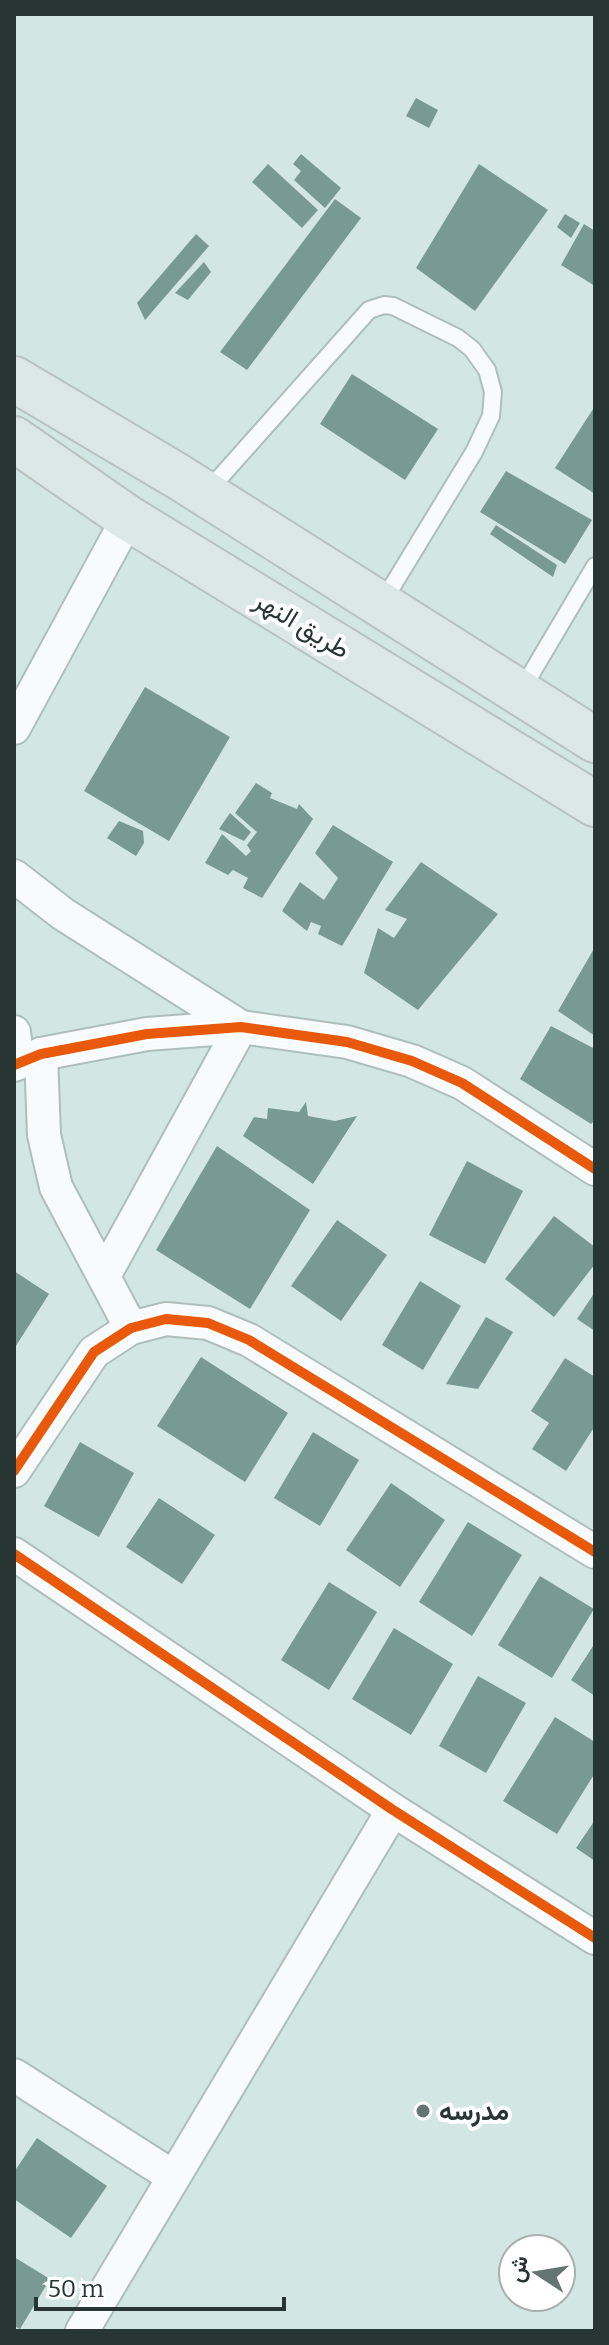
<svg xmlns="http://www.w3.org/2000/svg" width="609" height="2345" font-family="Bitter,Vazirmatn,serif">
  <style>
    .building { fill: #799994 }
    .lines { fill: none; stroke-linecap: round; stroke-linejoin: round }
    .service-casing { stroke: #aebfbb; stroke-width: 20 }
    .minor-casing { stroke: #aebfbb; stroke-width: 36 }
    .primary-casing { stroke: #b8c3c0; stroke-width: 48 }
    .service { stroke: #f8fbfb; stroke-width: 16 }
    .minor { stroke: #f8fbfb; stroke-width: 32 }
    .primary { stroke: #dce8e6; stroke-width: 44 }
    .cycleway-casing { stroke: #fff; stroke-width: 15 }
    .cycleway { stroke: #e8590c; stroke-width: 10 }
    .poi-dot { fill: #637471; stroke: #fff; stroke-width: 3 }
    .labels { text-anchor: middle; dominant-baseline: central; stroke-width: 8; stroke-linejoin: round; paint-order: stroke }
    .street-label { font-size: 26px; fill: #273633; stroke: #fff }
    .poi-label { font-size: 26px; font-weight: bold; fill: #273633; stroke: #fff; text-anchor: start }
  </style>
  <rect width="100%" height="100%" fill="#d2e7e3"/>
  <!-- building -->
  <g class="building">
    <polygon points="416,98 438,110 429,128 406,116"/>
    <polygon points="301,154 341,188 325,208 294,180 301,171 293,164"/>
    <polygon points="268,164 318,210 302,228 252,182"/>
    <polygon points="479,164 548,210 475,311 416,268"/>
    <polygon points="335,199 361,218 247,370 220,352"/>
    <polygon points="565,214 580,223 571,238 557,227"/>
    <polygon points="584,224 595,231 595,286 561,265"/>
    <polygon points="196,234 209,246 145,320 137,303"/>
    <polygon points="204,262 211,272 188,300 175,293"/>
    <polygon points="352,374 438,429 405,480 320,424"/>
    <polygon points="595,406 595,494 555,468"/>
    <polygon points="506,471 592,520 565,564 480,512"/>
    <polygon points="496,525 557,565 553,577 490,534"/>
    <polygon points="145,687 230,737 169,841 84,791"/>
    <polygon points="256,783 272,793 270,798 297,809 299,804 313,819 262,898 243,888 248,878 233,870 228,875 205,863 222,834 246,856 251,851 247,845 257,832 235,813"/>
    <polygon points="230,813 251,832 244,841 219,829"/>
    <polygon points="119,821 143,831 144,843 136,856 107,838"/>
    <polygon points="333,825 393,862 342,946 318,934 321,926 311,922 307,931 282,911 300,882 324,900 338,878 315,853"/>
    <polygon points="421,862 498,914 418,1010 364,973 378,928 394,938 407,919 385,910"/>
    <polygon points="595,947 595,1036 558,1011"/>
    <polygon points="551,1026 595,1049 595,1120 591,1124 520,1079"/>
    <polygon points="306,1102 308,1116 335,1121 357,1116 313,1184 243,1136 254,1117 267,1119 268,1108 299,1112"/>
    <polygon points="217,1146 310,1210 250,1309 156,1250"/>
    <polygon points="467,1161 523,1191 485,1264 429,1235"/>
    <polygon points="554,1216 595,1247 595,1264 554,1317 505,1279"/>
    <polygon points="337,1220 387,1255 341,1321 291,1286"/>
    <polygon points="14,1271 49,1294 14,1349"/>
    <polygon points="420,1281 461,1306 423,1370 382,1345"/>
    <polygon points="595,1292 595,1331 577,1319"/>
    <polygon points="486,1317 513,1332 478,1389 446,1384"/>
    <polygon points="201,1357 288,1413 245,1482 157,1426"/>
    <polygon points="565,1358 595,1377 595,1426 566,1471 532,1449 549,1423 531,1411"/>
    <polygon points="313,1432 359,1460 320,1526 274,1498"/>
    <polygon points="80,1442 134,1473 99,1537 44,1506"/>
    <polygon points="391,1483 445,1520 400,1587 346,1550"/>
    <polygon points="159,1498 215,1535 182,1584 126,1547"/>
    <polygon points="468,1522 522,1555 472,1636 419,1602"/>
    <polygon points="540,1576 594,1609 552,1678 498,1645"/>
    <polygon points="329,1582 377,1612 329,1690 281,1660"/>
    <polygon points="394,1628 453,1664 411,1735 352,1699"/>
    <polygon points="595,1643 595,1696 571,1680"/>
    <polygon points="478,1676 526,1703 486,1773 439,1746"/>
    <polygon points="555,1717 595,1742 595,1773 557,1834 503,1801"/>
    <polygon points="595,1820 595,1861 576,1848"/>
    <polygon points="37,2138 107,2186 71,2238 14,2199 14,2172"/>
    <polygon points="14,2257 50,2279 20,2329 14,2326"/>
  </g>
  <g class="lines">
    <!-- service casing -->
    <g class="service-casing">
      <g id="service">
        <polyline points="207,492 369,310 384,305 393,306 458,338 472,349 487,370 493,392 491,416 474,452 382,603"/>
        <polyline points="521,691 595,566"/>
      </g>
    </g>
    <!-- minor casing -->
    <g class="minor-casing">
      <g id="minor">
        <polyline points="14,728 128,518"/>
        <polyline points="14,876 63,914 241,1027 104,1276"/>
        <polyline points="14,1032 18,1062"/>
        <polyline points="41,1054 44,1135 56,1187 131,1328"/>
        <polyline points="14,1065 41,1054 147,1034 241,1027 347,1042 412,1061 462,1083 595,1169"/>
        <polyline points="14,1471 94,1352 131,1328 166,1319 208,1323 249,1340 595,1552"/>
        <polyline points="14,1554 393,1810 595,1938"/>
        <polyline points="14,2075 172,2176"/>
        <polyline points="82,2331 393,1810"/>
      </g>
    </g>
    <!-- primary casing -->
    <g class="primary-casing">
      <g id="primary">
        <polyline points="14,379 179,477 595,740"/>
        <polyline points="14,439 128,518 595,804"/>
      </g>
    </g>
    <!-- service -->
    <use href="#service" class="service"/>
    <!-- minor -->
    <use href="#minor" class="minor"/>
    <!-- primary -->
    <use href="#primary" class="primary"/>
    <!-- cycleway casing -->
    <g class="cycleway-casing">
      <g id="cycleway">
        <polyline points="14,1065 41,1054 147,1034 241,1027 347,1042 412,1061 462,1083 595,1169"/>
        <polyline points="14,1471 94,1352 131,1328 166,1319 208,1323 249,1340 595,1552"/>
        <polyline points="14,1554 393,1810 595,1938"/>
      </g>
    </g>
    <!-- cycleway -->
    <use href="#cycleway" class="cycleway"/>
  </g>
  <!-- markers -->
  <circle class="poi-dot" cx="423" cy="2111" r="8"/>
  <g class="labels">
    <!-- street labels -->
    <g class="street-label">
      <text transform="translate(302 625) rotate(31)">طريق النهر</text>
    </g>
    <!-- poi labels -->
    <g class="poi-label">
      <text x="439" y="2111">مدرسه</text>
    </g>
  </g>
  <!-- border -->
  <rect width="609" height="2345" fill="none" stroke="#273633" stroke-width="32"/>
  <!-- north arrow -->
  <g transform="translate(537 2273) rotate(282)"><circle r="38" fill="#ffffff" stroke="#a9afad" stroke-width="2"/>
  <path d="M0-6L14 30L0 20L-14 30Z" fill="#637471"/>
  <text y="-12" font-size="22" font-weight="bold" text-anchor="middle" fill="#273633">ش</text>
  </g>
  <!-- scale -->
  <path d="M36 2297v12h248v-12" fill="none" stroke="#273633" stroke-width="4"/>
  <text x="48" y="2297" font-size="24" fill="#273633" stroke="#ffffff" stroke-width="6" paint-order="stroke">50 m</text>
</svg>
